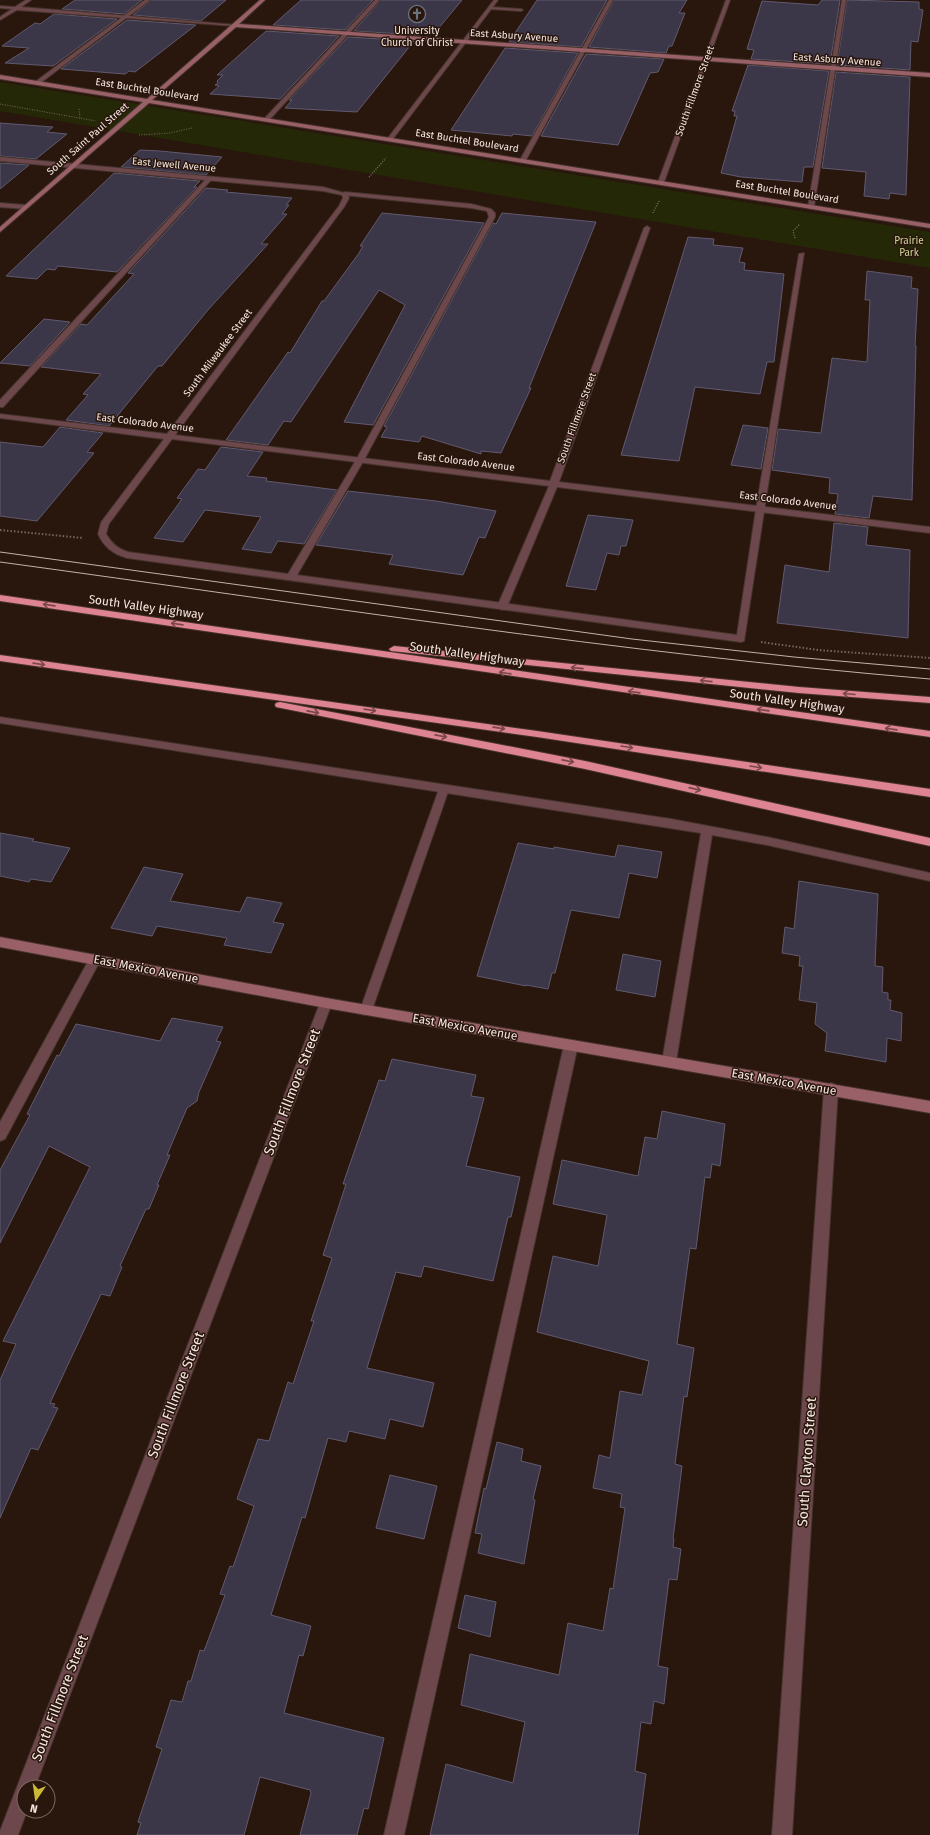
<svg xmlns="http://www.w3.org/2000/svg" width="930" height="1835" font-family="'Fira Sans',sans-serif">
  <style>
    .green { fill: #252807 }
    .building { fill: #3c3649; stroke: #615a6f }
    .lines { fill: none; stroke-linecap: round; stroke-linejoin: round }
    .lane-casing { stroke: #46332b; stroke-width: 2 }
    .street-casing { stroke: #46332b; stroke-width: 2 }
    .secondary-casing { stroke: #46332b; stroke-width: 2 }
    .highway-casing { stroke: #46332b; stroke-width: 2 }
    .path-far2 { stroke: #78675f; stroke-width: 1; stroke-dasharray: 1 1.5; stroke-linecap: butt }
    .path-far1 { stroke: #78675f; stroke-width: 1.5; stroke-dasharray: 1 1.5; stroke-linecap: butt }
    .path { stroke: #78675f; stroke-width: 2; stroke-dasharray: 1.5 2; stroke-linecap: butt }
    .lane { fill: #6c484d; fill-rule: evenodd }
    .street { fill: #6c484d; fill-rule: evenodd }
    .secondary { fill: #996068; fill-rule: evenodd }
    .highway { fill: #dd8391; fill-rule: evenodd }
    .tram { stroke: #c1b2aa; stroke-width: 1 }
    .oneway { stroke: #7a4748 }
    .labels { text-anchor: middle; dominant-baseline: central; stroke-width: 3; stroke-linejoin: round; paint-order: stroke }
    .far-poi-label { font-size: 10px; fill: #f5e7e0; stroke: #29160d }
    .far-street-label { font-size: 10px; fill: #f5e7e0; stroke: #29160d }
    .far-park-label { font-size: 10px; fill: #cdd698; stroke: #29160d }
    .street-label { font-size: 12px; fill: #f5e7e0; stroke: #29160d }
    .near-street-label { font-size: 14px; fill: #f5e7e0; stroke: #29160d }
  </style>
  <rect width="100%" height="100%" fill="#29160d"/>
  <!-- green -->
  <polygon class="green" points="0,82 930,232 930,268 0,111"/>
  <!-- building -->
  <g class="building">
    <polygon points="75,0 142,0 124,14 62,9"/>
    <polygon points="151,0 226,0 201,21 133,15"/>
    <polygon points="301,0 373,0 345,30 273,25"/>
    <polygon points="381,0 462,0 438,29 425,28 419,35 354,31"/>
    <polygon points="537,0 607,0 581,47 509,42"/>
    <polygon points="614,0 687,0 679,13 685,13 672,46 669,46 666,53 589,47"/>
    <polygon points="822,0 840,0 830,64 751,59 754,50 747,49 762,1 818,5"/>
    <polygon points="847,0 919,2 919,9 923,10 918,42 911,41 910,70 837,65"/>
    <polygon points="54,14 117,19 53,66 5,63 29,48 2,46 35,23 40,24"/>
    <polygon points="127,20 196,25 135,72 129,71 125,74 61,69"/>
    <polygon points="266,31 339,36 280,99 210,94 219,86 215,85 218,83 217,81 223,75 217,75"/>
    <polygon points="348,37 414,41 357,112 285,108 292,100 289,100"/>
    <polygon points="505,48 578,53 532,136 513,134 512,136 451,130"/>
    <polygon points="586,54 664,59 658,72 650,73 618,145 541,136"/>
    <polygon points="748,65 829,71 813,167 804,167 802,182 741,177 721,173 737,116 734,116 735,111 732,111"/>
    <polygon points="836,72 910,77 906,195 890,193 889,199 864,196 866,172 822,168"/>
    <polygon points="0,123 53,127 47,132 67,134 36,159 0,156"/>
    <polygon points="140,150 160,151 222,157 206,175 121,167"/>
    <polygon points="0,163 29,165 0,189"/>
    <polygon points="114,173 200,181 194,187 197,187 117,272 58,266 55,270 47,269 37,279 6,276"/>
    <polygon points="206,188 228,190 226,192 292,198 286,205 289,205 282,214 287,214 261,244 268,244 207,311 162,366 158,366 109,426 66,420 88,395 83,394 101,374 41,367 81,324 87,325 134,274 128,273"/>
    <polygon points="382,213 484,223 373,425 344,422 405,305 379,290 291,422 284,421 268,445 226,440 288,352 290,353 322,301 324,301 359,253 363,246 360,246"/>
    <polygon points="502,213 596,222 529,388 531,388 501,453 481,451 481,454 422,436 419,442 381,437 387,427 384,426 493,223 496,224"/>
    <polygon points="688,237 714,239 713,245 743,248 739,262 745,263 744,270 784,274 774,362 767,362 760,394 695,387 679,461 621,455"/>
    <polygon points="867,271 912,277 911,288 918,289 915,346 916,346 912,500 873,496 869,518 835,514 838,494 829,493 830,478 772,470 778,429 821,433 832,358 867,362 870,300 865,300"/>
    <polygon points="44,319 70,322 30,366 0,363"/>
    <polygon points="743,425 768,428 761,469 731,465"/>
    <polygon points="60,427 103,433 87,452 94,453 37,521 0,516 0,442 43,447"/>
    <polygon points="221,447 263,452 247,476 267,478 266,481 337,490 304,544 278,541 271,553 242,549 261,517 205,510 183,542 154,538 182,499 177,498 198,469 205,470"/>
    <polygon points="348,491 436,501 496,511 485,538 479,537 463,575 389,564 393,555 316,545"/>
    <polygon points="588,515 633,520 626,546 621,546 619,555 607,553 596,590 566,586"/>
    <polygon points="834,523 868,527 866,545 910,550 908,638 777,623 785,565 829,572"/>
    <polygon points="0,833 34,839 32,841 70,848 51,882 31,879 29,882 0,876"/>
    <polygon points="518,843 554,849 554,847 615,857 618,845 662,852 657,878 629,873 619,918 571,910 555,973 552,973 548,989 526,985 526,986 477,976"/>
    <polygon points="144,867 183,874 170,901 240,912 247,897 282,903 273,922 284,924 271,953 224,945 227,938 157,926 152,936 111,928"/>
    <polygon points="799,881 878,894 875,966 883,967 882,992 888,993 888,1000 891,1000 890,1010 902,1013 901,1041 887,1038 886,1062 825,1051 827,1033 815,1024 817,1003 799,1000 803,966 799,966 800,956 782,953 785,927 794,929"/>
    <polygon points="623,954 661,961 655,997 616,990"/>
    <polygon points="172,1018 223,1027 216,1041 221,1042 199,1092 197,1101 187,1108 167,1155 170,1155 157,1185 159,1185 149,1209 146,1209 120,1266 122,1267 110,1296 101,1294 50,1403 55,1404 53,1407 58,1408 38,1450 31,1448 0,1518 0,1380 16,1344 3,1341 90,1167 49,1146 0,1243 0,1170 30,1115 27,1114 57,1055 59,1056 76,1024 160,1041"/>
    <polygon points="392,1059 476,1075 471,1096 484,1098 466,1166 520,1177 511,1217 508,1217 493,1281 424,1266 421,1277 396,1272 367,1368 434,1383 423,1427 390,1419 385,1439 349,1431 346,1442 328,1438 305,1518 302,1517 271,1615 311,1626 303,1656 299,1655 284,1713 384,1738 368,1809 364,1808 357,1835 300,1835 311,1793 310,1790 260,1777 244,1835 137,1835 141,1823 138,1822 162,1749 156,1747 171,1700 182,1702 188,1681 191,1681 200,1650 204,1651 225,1595 220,1594 230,1566 233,1567 254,1506 237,1499 258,1439 269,1441 288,1382 293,1384 314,1321 311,1321 332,1258 323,1255 346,1184 343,1184 379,1080 385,1081"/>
    <polygon points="662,1111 725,1124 720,1166 712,1164 710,1178 705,1177 696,1249 690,1248 677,1344 694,1348 687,1397 684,1396 675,1464 682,1466 673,1539 674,1539 673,1547 681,1549 677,1580 669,1579 658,1666 668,1668 664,1704 654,1701 651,1724 641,1722 635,1771 646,1774 638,1835 430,1835 446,1764 513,1783 525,1722 461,1705 470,1654 559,1675 568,1623 603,1631 610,1588 613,1589 625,1508 620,1507 622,1494 593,1488 599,1455 610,1458 620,1391 642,1395 649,1361 537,1332 553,1256 598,1266 607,1215 553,1204 562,1160 638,1176 645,1137 657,1139"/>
    <polygon points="497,1442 523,1449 521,1461 541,1466 533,1499 535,1500 524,1564 478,1553 482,1534 475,1533 484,1488 486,1489"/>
    <polygon points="390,1475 437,1486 424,1539 376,1528"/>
    <polygon points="465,1595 496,1602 490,1637 458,1628"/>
  </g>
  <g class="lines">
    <!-- lane casing -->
    <g class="lane-casing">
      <g id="lane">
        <polygon points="145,0 150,0 39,84 35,84 35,82"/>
        <polygon points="375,0 380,0 269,120 265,120 265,118"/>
        <polygon points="609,0 613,0 526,160 521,161 520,160"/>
        <polygon points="842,0 846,0 814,207 811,209 808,207"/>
        <polygon points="490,7 521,9 523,10 521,11 488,9"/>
        <polygon points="207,178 212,179 3,407 0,407 0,400"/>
        <path d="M345,192L471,204L491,209L495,213V217L364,460L297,575L737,635L756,509L799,254L804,253L744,641L741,642L127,558C113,554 104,547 98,534L101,523L105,520L109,523L106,534C112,544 118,549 128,552L288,574L356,460L489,217L487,211L471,208L343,195V193Z"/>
        <polygon points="0,203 26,205 29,207 26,209 0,207"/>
        <polygon points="0,717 671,819 767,837 930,873 930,881 767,845 712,835 676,1062 674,1066 669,1067 664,1066 662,1062 701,833 0,723"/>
        <polygon points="95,954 99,956 101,959 5,1139 0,1141 0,1122 91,956"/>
        <polygon points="571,1040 576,1041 578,1045 404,1835 384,1835 564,1045 566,1041"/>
      </g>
    </g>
    <!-- street casing -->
    <g class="street-casing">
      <g id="street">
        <polygon points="26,0 31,0 21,7 237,25 235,26 17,10 0,20 0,17 12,9 0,8 0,6 15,7"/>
        <polygon points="494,0 498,0 392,140 388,140 388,138"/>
        <polygon points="726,0 730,0 664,182 659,183 658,182"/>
        <polygon points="0,157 323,187 348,194 349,198 344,207 175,435 550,481 644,228 647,226 650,228 559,482 930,527 930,533 557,487 507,607 502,610 497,607 549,486 172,439 108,525 102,525 101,523 102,521 164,439 0,418 0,414 167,434 339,206 343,198 342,195 323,191 0,161"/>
        <polygon points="444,785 449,789 372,1010 371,1014 366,1015 361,1014 360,1010 439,789"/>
        <polygon points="326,998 330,999 332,1003 35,1787 24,1787 24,1811 27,1811 18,1835 0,1835 0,1831 17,1787 320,1003 322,999"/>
        <polygon points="831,1083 836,1085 838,1089 792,1835 772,1835 824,1089 826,1085"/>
      </g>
    </g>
    <!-- secondary casing -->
    <g class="secondary-casing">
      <g id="secondary">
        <polygon points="260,0 265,0 239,24 930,73 930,77 236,27 152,100 930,224 930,228 149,103 0,232 0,227 143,102 0,79 0,75 147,99"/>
        <polygon points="0,937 326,998 930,1101 930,1113 326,1008 0,947"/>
      </g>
    </g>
    <!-- highway casing -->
    <g class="highway-casing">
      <g id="highway">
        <polygon points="0,595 930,731 930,737 0,601"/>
        <polygon points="394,646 799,687 930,697 930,703 799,693 391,651 389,649"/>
        <polygon points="0,655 537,731 930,789 930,797 537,737 0,661"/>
        <polygon points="280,702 585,761 930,838 930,846 585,769 276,707 275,705 276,703"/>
      </g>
    </g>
    <!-- path-far2 -->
    <g class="path-far2">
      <polyline points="0,104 96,121"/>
      <polyline points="79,109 80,118"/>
      <polyline points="139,135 170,133 192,128"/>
    </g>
    <!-- path-far1 -->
    <g class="path-far1">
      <polyline points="369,177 386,158"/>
      <polyline points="653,213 659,201"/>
      <polyline points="795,238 793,231 800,224"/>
    </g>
    <!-- path -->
    <g class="path">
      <polyline points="0,530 83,538"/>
      <polyline points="761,642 818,650 930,658"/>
    </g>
    <!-- lane -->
    <use href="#lane" class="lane"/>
    <!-- street -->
    <use href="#street" class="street"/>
    <!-- secondary -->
    <use href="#secondary" class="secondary"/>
    <!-- highway -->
    <use href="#highway" class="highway"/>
    <!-- tram -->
    <g class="tram">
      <polyline points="0,552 632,639 794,657 930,669"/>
      <path d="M0,562C309,604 619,653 930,679"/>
    </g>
  </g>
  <!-- one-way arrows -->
  <defs><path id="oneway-shaft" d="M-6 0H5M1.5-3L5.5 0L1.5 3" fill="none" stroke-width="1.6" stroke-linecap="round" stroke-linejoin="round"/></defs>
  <g class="oneway">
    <use href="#oneway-shaft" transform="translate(49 605) rotate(-172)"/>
    <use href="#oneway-shaft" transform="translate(177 624) rotate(-172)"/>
    <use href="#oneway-shaft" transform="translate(39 664) rotate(8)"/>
    <use href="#oneway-shaft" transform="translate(577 668) rotate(-174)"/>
    <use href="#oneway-shaft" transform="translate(505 673) rotate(-172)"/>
    <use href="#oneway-shaft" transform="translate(706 681) rotate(-174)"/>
    <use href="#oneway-shaft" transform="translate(634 692) rotate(-172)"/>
    <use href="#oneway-shaft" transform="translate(849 694) rotate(-175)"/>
    <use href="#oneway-shaft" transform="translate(370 710) rotate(8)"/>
    <use href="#oneway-shaft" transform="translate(763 710) rotate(-172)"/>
    <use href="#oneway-shaft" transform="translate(313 712) rotate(11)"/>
    <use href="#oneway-shaft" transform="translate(499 728) rotate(8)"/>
    <use href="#oneway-shaft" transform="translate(891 729) rotate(-172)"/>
    <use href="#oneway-shaft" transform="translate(441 736) rotate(11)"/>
    <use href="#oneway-shaft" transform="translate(627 747) rotate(9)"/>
    <use href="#oneway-shaft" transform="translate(568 761) rotate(11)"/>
    <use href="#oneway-shaft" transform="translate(756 767) rotate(9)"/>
    <use href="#oneway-shaft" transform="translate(695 789) rotate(13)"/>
  </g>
  <!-- icons -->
  <defs>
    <g id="church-ring" transform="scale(0.9)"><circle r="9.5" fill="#29160d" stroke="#6b7280" stroke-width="1.5"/><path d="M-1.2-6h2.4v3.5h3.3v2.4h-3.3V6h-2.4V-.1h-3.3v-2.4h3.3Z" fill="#6b7280"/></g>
  </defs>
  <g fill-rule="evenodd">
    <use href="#church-ring" x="417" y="14"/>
  </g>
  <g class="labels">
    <!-- far-poi labels -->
    <g class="far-poi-label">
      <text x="417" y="31">University<tspan x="417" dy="12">Church of Christ</tspan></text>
    </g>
    <!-- far-street labels -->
    <g class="far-street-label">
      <text transform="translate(514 36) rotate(4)">East Asbury Avenue</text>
      <text transform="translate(837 60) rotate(4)">East Asbury Avenue</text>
      <text transform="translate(147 90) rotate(9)">East Buchtel Boulevard</text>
      <text transform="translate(695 91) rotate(-70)">South Fillmore Street</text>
      <text transform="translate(88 139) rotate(-41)">South Saint Paul Street</text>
      <text transform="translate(467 141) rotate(9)">East Buchtel Boulevard</text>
      <text transform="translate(174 165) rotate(5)">East Jewell Avenue</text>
      <text transform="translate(787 192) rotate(9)">East Buchtel Boulevard</text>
      <text transform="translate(218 353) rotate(-53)">South Milwaukee Street</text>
      <text transform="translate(577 418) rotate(-70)">South Fillmore Street</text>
      <text transform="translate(145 423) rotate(7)">East Colorado Avenue</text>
      <text transform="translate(466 462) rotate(7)">East Colorado Avenue</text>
      <text transform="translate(788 501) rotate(7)">East Colorado Avenue</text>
    </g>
    <!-- far-park labels -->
    <g class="far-park-label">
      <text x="909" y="241">Prairie<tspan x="909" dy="12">Park</tspan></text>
    </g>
    <!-- street labels -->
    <g class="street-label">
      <text transform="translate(146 607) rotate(8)">South Valley Highway</text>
      <text transform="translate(467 654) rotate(8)">South Valley Highway</text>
      <text transform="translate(787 701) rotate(8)">South Valley Highway</text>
      <text transform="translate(146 969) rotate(11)">East Mexico Avenue</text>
      <text transform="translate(465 1027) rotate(10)">East Mexico Avenue</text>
      <text transform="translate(784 1082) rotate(10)">East Mexico Avenue</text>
    </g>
    <!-- near-street labels -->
    <g class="near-street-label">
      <text transform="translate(292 1092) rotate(-69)">South Fillmore Street</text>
      <text transform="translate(176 1395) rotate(-69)">South Fillmore Street</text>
      <text transform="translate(807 1462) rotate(-86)">South Clayton Street</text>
      <text transform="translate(60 1698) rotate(-69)">South Fillmore Street</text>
    </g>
  </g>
  <!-- north arrow -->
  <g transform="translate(36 1799) rotate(193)"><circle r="19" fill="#29160d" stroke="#7b6a61"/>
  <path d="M0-3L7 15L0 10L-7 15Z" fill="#cdb938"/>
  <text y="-6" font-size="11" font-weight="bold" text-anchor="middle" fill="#f5e7e0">N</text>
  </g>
</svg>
